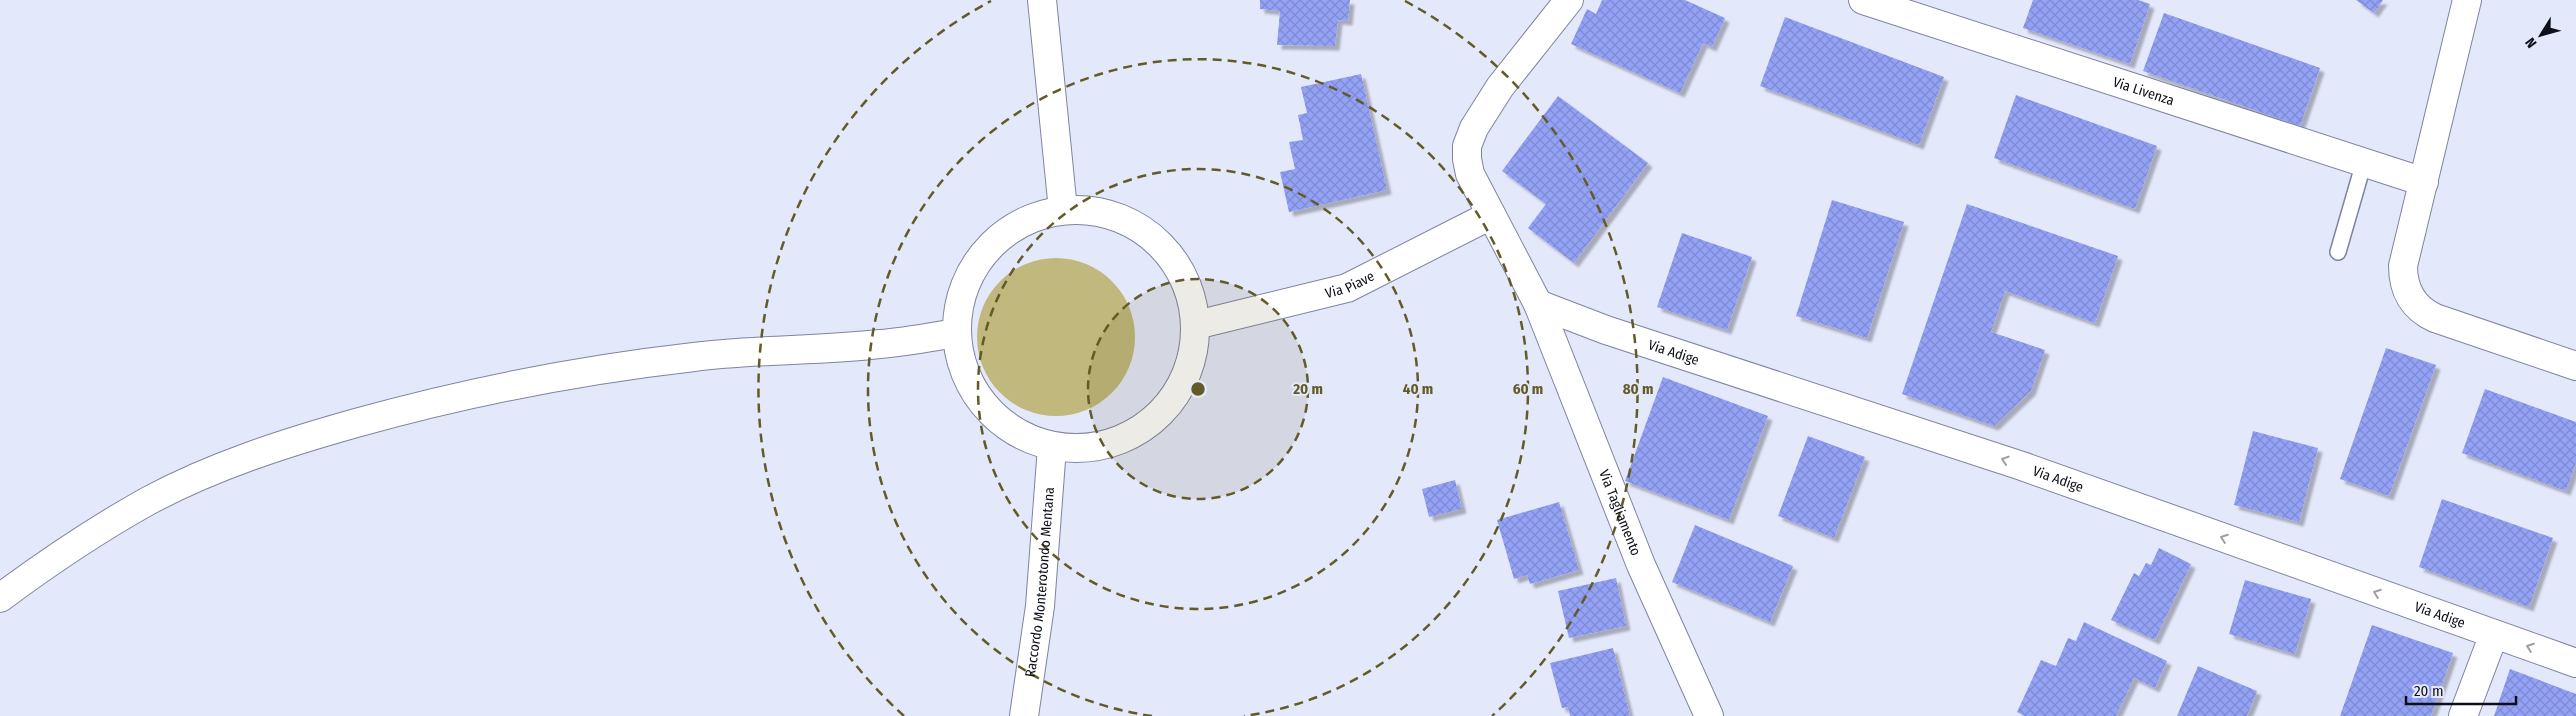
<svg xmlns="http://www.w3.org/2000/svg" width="2576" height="716" font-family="'Fira Sans Condensed',sans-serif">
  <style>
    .grass { fill: #c1b87d }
    .building { fill: url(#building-cross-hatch); filter: url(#shadow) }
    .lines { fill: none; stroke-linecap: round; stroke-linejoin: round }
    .service-casing { stroke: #7e849f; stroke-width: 18 }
    .minor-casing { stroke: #7e849f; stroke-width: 30 }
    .secondary-casing { stroke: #7e849f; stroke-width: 30 }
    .service { stroke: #fff; stroke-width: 15 }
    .minor { stroke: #fff; stroke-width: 28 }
    .secondary { stroke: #fff; stroke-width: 28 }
    .oneway { stroke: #9e9fa3 }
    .ring { fill: none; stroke: #635b27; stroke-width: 2.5; stroke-dasharray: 9 6 }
    .labels { text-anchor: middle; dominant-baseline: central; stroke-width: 4; stroke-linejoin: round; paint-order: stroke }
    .street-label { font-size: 14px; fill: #0d0f19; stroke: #e4e8fb }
    .centre { fill: #635b27; stroke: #e4e8fb; stroke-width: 2.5 }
    .ring-label { font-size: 15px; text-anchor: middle; font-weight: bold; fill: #635b27; stroke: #e4e8fb; stroke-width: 4; stroke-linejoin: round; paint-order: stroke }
  </style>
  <defs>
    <pattern id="building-cross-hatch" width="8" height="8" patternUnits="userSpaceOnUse" patternTransform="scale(1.25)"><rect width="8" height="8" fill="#94a2f6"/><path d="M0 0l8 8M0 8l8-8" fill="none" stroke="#7e8ad2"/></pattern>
    <filter id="shadow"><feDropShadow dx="4.5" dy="4.5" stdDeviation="1" flood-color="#0004"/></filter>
  </defs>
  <rect width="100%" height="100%" fill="#e4e8fb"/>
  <!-- grass -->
  <circle class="grass" cx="1056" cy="337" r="79"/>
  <!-- building -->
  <g class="building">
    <polygon points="1260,0 1350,0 1348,21 1338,20 1335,46 1277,45 1280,11 1260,9"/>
    <polygon points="1602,0 1685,0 1725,18 1712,47 1703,43 1680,93 1571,44 1587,9 1596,14"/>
    <polygon points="2033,0 2138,0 2150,4 2130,64 2023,28"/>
    <polygon points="2356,0 2383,0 2374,13"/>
    <polygon points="2164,13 2320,68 2300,126 2143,71"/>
    <polygon points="1785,17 1944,77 1919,145 1760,86"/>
    <polygon points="1361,74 1387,190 1289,212 1280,172 1295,169 1289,142 1303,140 1298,115 1307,113 1301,87"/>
    <polygon points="2016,95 2157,146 2135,209 1994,158"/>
    <polygon points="1558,96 1648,163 1574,263 1528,228 1546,204 1502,171"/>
    <polygon points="1832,200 1904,222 1867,338 1796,316"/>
    <polygon points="1967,204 2118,256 2095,323 2005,291 1991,332 2045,350 2031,391 1994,426 1902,394"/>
    <polygon points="1682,233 1752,257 1727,330 1657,307"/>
    <polygon points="2386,348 2436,365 2389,496 2340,479"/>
    <polygon points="1663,377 1768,416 1729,520 1625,481"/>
    <polygon points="2485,389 2576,422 2576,463 2566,491 2462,453"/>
    <polygon points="2253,431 2318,448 2299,522 2234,505"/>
    <polygon points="1808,436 1865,457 1834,538 1778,516"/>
    <polygon points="1455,480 1462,509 1429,517 1422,489"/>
    <polygon points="2442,499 2553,538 2529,607 2419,567"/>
    <polygon points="1559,502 1579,570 1530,584 1527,575 1514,579 1497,520"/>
    <polygon points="1695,525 1793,566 1770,622 1672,582"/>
    <polygon points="2159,548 2191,564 2155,640 2111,620 2134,573 2139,576 2146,563 2151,565"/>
    <polygon points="1616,578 1626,626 1569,638 1558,591"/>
    <polygon points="2245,580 2311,599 2295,654 2229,634"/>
    <polygon points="2084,622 2167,661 2155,688 2134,678 2116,716 2025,716 2017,712 2041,660 2056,666 2068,638 2076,641"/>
    <polygon points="2372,625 2453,653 2431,716 2340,716"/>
    <polygon points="1613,648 1630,716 1570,716 1568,707 1562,708 1550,663"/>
    <polygon points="2198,666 2257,691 2247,716 2177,716"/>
    <polygon points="2510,669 2576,694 2576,716 2494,716"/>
  </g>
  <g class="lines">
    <!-- service casing -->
    <g class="service-casing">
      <polyline id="service" points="2338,252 2364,162"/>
    </g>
    <!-- minor casing -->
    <g class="minor-casing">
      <g id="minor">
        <path id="s1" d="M1569,0L1500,87L1474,128L1467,146V159L1470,174L1538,304L1641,565L1709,716"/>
        <path id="s2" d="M1863,0L2424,182"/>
        <path d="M2467,0L2403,266C2403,290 2413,308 2435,318L2576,366"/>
        <path id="s3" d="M1538,304L1606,330L2022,466L2576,663"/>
        <path id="s4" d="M1196,325L1347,288L1491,215"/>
        <path d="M0,598C47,563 96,530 148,501C213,466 285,443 356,423C467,392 579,370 694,357C756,349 818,351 880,344C906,342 931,337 956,333"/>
        <polyline points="2463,716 2494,634"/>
      </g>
    </g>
    <!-- secondary casing -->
    <g class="secondary-casing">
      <g id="secondary">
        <polyline points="1042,0 1063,210"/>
        <circle cx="1076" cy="329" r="119"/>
        <path id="s5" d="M1024,716L1040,606L1052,447"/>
      </g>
    </g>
    <!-- service -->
    <use href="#service" class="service"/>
    <!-- minor -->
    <use href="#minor" class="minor"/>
    <!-- secondary -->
    <use href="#secondary" class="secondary"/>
  </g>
  <!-- one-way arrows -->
  <defs><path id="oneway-chevron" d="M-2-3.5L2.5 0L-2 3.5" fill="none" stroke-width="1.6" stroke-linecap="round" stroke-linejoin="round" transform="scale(1.25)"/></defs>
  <g class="oneway">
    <use href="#oneway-chevron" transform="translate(2005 460) rotate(-162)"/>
    <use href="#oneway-chevron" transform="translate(2224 538) rotate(-160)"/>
    <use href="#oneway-chevron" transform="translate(2377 593) rotate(-160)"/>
    <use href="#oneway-chevron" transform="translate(2530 647) rotate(-160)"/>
  </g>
  <!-- distance rings -->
  <circle cx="1198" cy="389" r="110" fill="#635b27" fill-opacity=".12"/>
  <g class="ring">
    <circle cx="1198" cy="389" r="110"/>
    <circle cx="1198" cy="389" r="220"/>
    <path d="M1152 716A330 330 0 1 1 1244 716"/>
    <path d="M904 716A440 440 0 0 1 991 1M1405 1A440 440 0 0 1 1492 716"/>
  </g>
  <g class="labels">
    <!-- street labels -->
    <g class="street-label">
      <text stroke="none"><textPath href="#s2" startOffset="295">Via Livenza</textPath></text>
      <text stroke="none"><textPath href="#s4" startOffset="159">Via Piave</textPath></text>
      <text stroke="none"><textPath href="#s3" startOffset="144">Via Adige</textPath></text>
      <text stroke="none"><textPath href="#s3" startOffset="549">Via Adige</textPath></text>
      <text stroke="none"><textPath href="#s1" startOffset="578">Via Tagliamento</textPath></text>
      <text stroke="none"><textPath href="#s5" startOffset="135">Raccordo Monterotondo Mentana</textPath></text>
      <text stroke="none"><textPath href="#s3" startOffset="954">Via Adige</textPath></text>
    </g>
  </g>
  <circle cx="1198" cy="389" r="8" class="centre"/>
  <g class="ring-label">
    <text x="1308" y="394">20 m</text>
    <text x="1418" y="394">40 m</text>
    <text x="1528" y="394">60 m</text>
    <text x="1638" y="394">80 m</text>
  </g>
  <!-- north arrow -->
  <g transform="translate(2541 35) rotate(233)" stroke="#e4e8fb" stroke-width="4" paint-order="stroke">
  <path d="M0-4L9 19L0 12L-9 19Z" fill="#0d0f19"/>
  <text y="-8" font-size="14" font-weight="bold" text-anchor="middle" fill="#0d0f19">N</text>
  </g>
  <!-- scale -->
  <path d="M2406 696v8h110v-8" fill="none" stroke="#0d0f19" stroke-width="2.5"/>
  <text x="2414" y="696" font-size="15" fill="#0d0f19" stroke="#e4e8fb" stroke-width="4" paint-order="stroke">20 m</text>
</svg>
